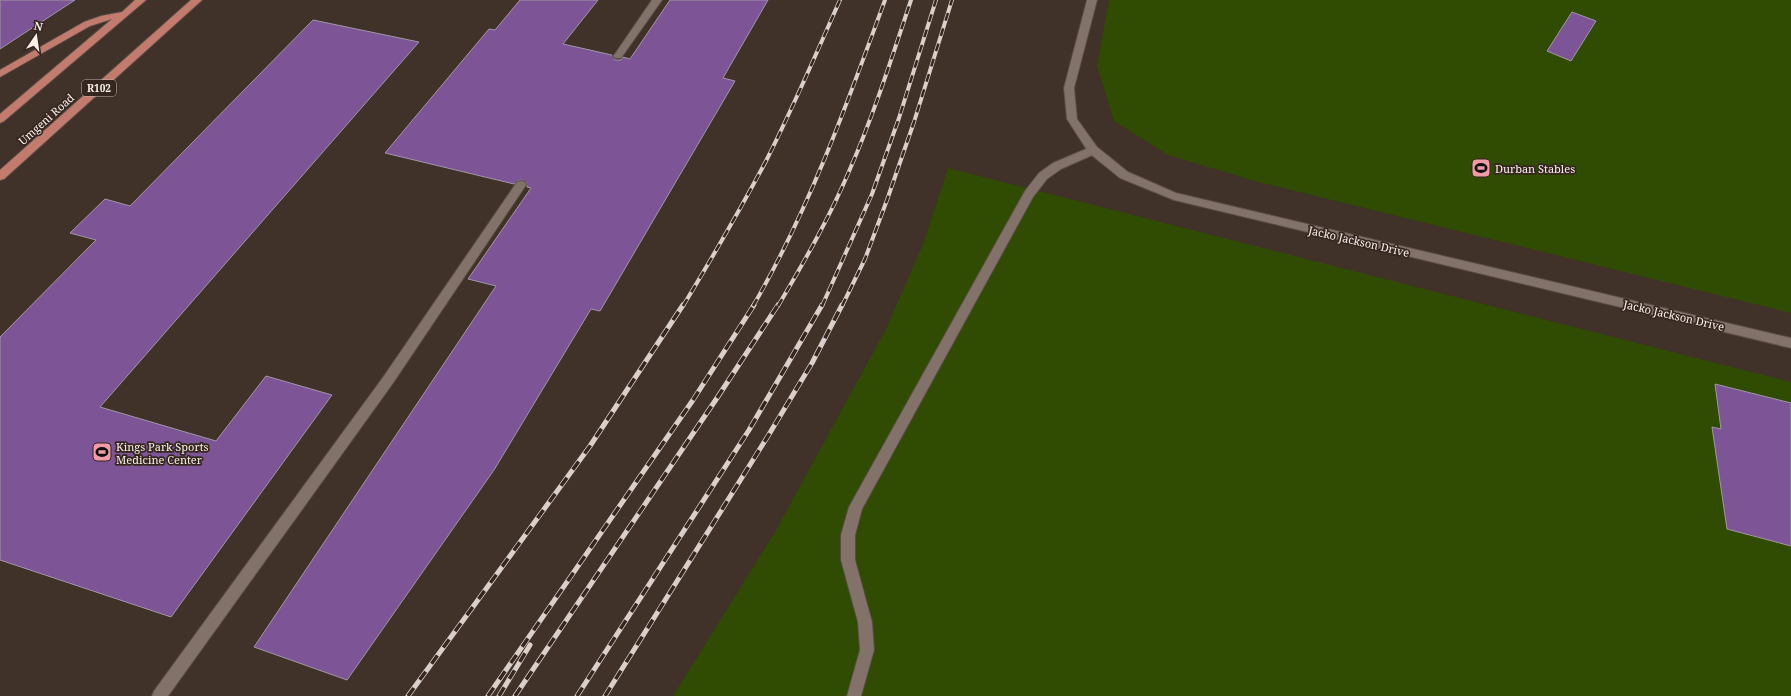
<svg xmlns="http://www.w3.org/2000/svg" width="1791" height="696" font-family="'Noto Serif',serif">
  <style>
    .green { fill: #304b02 }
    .building { fill: #7d5495; stroke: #a197a8 }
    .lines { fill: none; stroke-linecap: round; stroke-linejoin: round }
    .service-casing { stroke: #594d45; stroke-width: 2 }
    .minor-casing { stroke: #594d45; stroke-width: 2 }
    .primary-casing { stroke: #594d45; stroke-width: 2 }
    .service { fill: #837269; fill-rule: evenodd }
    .minor { fill: #837269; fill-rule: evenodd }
    .primary { fill: #c37b6e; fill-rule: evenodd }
    .rail-far1-casing { stroke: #dacfc9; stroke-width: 4 }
    .rail-casing { stroke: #dacfc9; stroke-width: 5 }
    .rail-far1 { stroke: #35271f; stroke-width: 2.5; stroke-dasharray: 8; stroke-linecap: butt }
    .rail { stroke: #35271f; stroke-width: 3.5; stroke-dasharray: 10; stroke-linecap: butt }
    .labels { text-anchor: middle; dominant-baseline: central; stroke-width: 3.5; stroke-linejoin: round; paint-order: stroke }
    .shield { fill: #35271f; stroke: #bfb4ae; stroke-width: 1 }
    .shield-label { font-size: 10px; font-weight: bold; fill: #faf0eb }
    .street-label { font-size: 11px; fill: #faf0eb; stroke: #35271f }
    .poi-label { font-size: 11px; fill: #faf0eb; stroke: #35271f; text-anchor: start }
  </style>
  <rect width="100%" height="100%" fill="#403129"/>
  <!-- green -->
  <g class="green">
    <polygon points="1109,0 1791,0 1791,313 1255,181 1168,155 1114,121 1097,66"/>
    <polygon points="948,168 1791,382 1791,696 673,696 775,532 886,329 923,244"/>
  </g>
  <!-- building -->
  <g class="building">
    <polygon points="0,0 75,0 0,49"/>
    <polygon points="520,0 598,0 563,44 612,55 615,60 621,60 623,57 630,59 670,0 768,0 723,78 735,81 600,311 591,309 494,470 347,680 254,647 496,286 468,279 531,188 527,187 526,182 521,180 517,181 514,184 385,153 489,29 495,30"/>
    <polygon points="1572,12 1596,21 1571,61 1547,51"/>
    <polygon points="313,20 419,42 100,407 216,441 266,376 332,395 171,617 0,560 0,337 96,240 70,233 105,199 130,206"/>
    <polygon points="1715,384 1791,403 1791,546 1727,529 1712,427 1721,429"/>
  </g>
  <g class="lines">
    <!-- service casing -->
    <g class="service-casing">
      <g id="service">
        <polygon points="652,0 662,0 621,58 615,58 613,56 615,54"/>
        <polygon points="1093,146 1097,147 1098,150 1097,153 1061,169 1047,179 1033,197 862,509 855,535 855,560 872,622 874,650 861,696 847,696 860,650 858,622 841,560 841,535 849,507 1025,191 1039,173 1053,163"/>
        <polygon points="521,181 525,182 526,185 393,383 168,696 152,696 154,691 384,376 517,182"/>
      </g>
    </g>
    <!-- minor casing -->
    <g class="minor-casing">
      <polygon id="minor" points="1087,0 1097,0 1074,88 1077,119 1097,147 1128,172 1176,193 1791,338 1791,348 1174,200 1120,178 1089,153 1067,119 1064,88"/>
    </g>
    <!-- primary casing -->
    <g class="primary-casing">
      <g id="primary">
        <polygon points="135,0 146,0 4,121 0,123 0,114 112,19 90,26 0,77 0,70 84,22 101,16 122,12"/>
        <polygon points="191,0 202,0 4,179 0,180 0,170"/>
      </g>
    </g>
    <!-- service -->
    <use href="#service" class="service"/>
    <!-- minor -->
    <use href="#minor" class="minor"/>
    <!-- primary -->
    <use href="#primary" class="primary"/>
    <!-- rail-far1 casing -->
    <g class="rail-far1-casing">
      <g id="rail-far1">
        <path d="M683,306C712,258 740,210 766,161C793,108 816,54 840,0"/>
        <path d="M753,306C809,210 847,104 885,0"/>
        <path d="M778,306C804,262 830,217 850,169C874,114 892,57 911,0"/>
        <polyline points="822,306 872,194 899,118 936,0"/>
        <polyline points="842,306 865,259 887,200 914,122 952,0"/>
      </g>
    </g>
    <!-- rail casing -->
    <g class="rail-casing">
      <g id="rail">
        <polyline points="408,696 590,446 683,305"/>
        <polyline points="488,696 693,400 754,305"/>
        <polyline points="499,696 530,645"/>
        <polyline points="515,696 717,398 778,305"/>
        <polyline points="577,696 749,430 822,305"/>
        <polyline points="605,696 768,436 812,363 842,305"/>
      </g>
    </g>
    <!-- rail-far1 -->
    <use href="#rail-far1" class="rail-far1"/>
    <!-- rail -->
    <use href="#rail" class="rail"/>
  </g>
  <!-- icons -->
  <defs>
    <g id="stadium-square" transform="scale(1)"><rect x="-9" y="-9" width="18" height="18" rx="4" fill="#f39aa7" stroke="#35271f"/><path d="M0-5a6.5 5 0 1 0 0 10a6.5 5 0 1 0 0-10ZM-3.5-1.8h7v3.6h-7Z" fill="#111"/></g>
  </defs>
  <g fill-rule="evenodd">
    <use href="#stadium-square" x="1481" y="168"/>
    <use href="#stadium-square" x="102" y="452"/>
  </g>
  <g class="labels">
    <!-- shield labels -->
    <rect class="shield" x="82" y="80" width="34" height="16" rx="3"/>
    <g class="shield-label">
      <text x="99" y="88">R102</text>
    </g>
    <!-- street labels -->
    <g class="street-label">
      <text transform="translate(46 119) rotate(-42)">Umgeni Road</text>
      <text transform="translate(1359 241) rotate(13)">Jacko Jackson Drive</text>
      <text transform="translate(1674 315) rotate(13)">Jacko Jackson Drive</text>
    </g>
    <!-- poi labels -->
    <g class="poi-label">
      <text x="1495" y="168">Durban Stables</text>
      <text x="116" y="446">Kings Park Sports<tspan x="116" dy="13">Medicine Center</tspan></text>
    </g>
  </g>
  <!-- north arrow -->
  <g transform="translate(36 36) rotate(13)" stroke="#35271f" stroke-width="3" paint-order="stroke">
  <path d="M0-3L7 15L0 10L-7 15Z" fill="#faf0eb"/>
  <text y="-6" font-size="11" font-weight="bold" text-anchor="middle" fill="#faf0eb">N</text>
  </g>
</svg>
